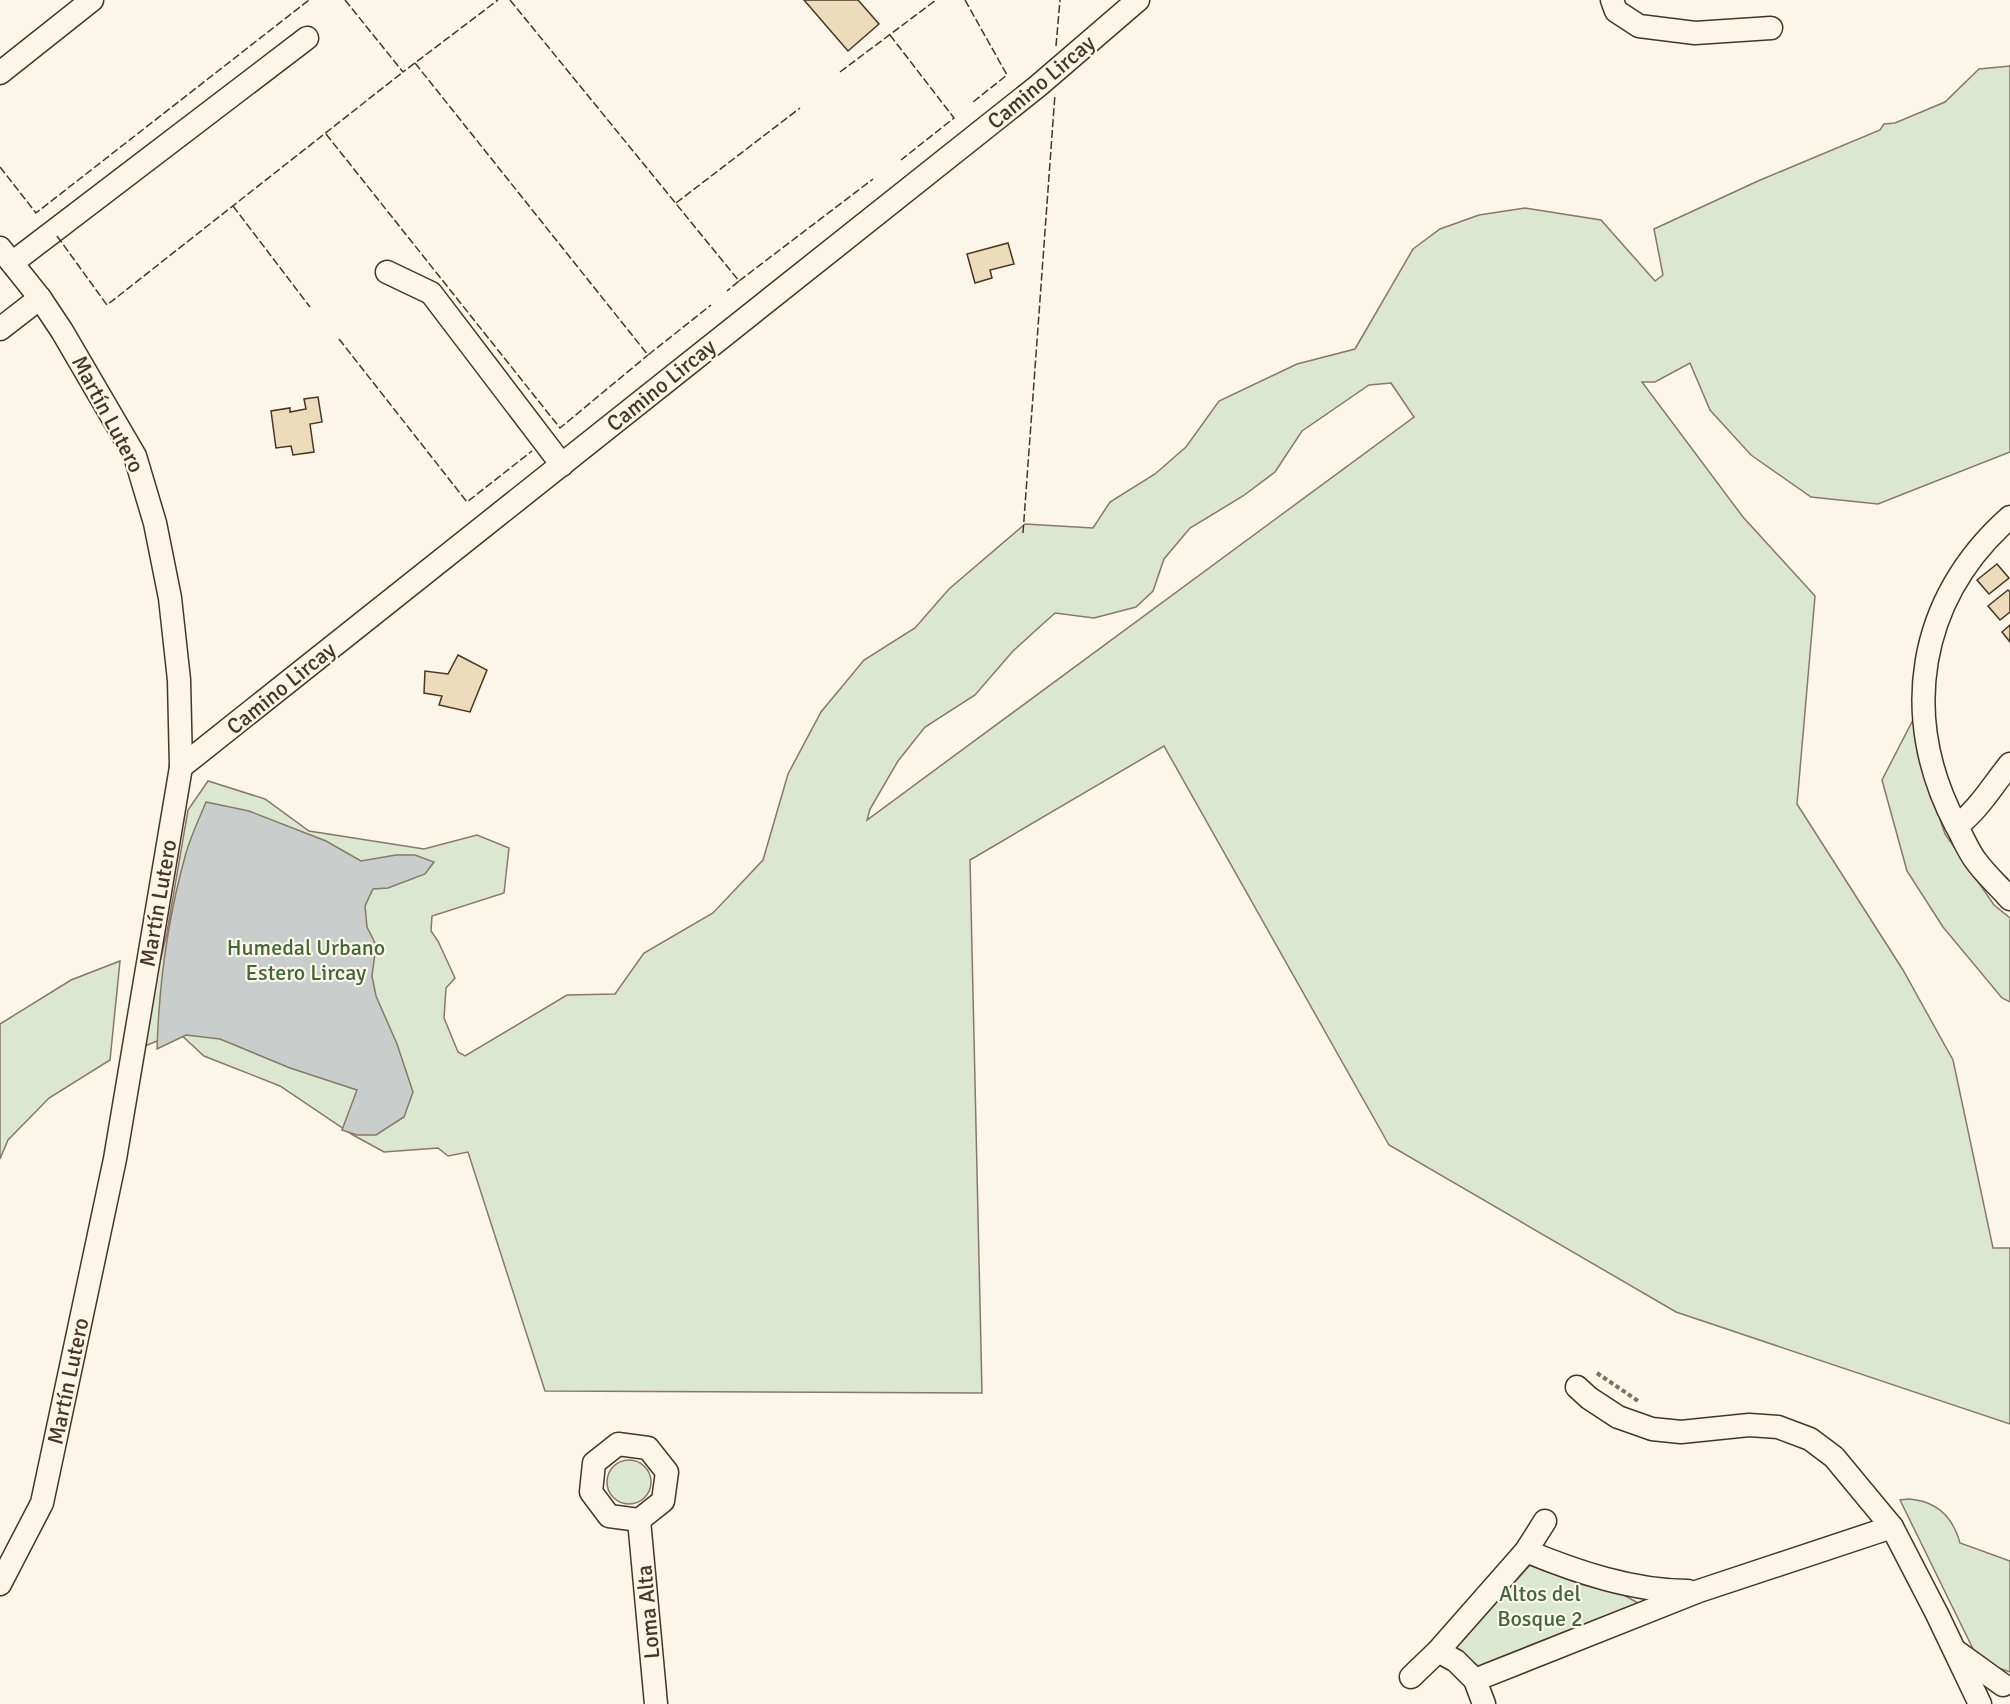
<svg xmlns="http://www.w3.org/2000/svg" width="2010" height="1704" font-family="Signika,sans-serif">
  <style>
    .green { fill: #dce7d0; stroke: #887966; stroke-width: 1.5; fill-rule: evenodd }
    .water { fill: #c9cecd; stroke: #887966; stroke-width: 1.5 }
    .building { fill: #ecdcbc; stroke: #4a3520; stroke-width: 1.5 }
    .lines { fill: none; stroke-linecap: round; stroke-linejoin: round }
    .minor-casing { stroke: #4a3520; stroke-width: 25 }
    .path { stroke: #7f6f5c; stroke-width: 4; stroke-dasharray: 4.5 3; stroke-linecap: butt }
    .minor { stroke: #fbf6e9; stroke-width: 22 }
    .fence { stroke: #4a3520; stroke-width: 1.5; stroke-dasharray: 8 3; stroke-linecap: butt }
    .labels { text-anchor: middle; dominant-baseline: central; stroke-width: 4.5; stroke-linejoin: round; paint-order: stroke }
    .street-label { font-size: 22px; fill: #4a3520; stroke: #fbf6e9 }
    .park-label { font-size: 22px; fill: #436837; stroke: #fbf6e9 }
  </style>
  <rect width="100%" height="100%" fill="#fbf6e9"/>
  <!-- green -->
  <g class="green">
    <path d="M2010,66V452L1878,504L1811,497L1751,455L1710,410L1690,363L1655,382H1642L1743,517L1815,596L1797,804L1903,970L1953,1060L1993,1248H2010V1424L1676,1312L1389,1145L1164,746L970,860L982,1393L545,1391L468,1152L448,1156L438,1148L384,1152L353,1135L280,1086L204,1056L179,1033H177L140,1048L167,932L188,810L208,781L265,799L309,831L424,849L477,835L509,848L504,893L432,916L431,931L438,941L455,978L446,988L444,1018L458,1052L465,1056L567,995L615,994L644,953L713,913L763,860L788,774L821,712L864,660L915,628L949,589L1025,524L1093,528L1110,502L1155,474L1186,447L1219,401L1297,364L1355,349L1413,249L1440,229L1479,215L1525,208L1601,220L1655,281L1663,275L1654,229L1758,181L1880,130L1884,124L1895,123L1945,102L1979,69ZM1391,383L1414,417L867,820L870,809L898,761L925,727L975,695L1013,651L1055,613L1094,618L1136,607L1153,591L1164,559L1190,528L1243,496L1275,472L1302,431L1369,385Z"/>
    <polygon points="1916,714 1927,781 1945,834 1994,905 2010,918 2010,1002 2002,998 1943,927 1907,871 1882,780"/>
    <polygon points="120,961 110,1060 49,1098 8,1140 0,1159 0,1024 71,980"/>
    <circle cx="629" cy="1482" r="22"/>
    <path d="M1909,1499C1936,1501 1953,1517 1960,1543L2010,1561V1672L1996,1667L1976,1655L1900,1500Z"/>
    <polygon points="1530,1565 1581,1584 1622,1594 1638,1603 1478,1666 1456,1648"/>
  </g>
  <!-- water -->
  <path class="water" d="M206,802L249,811L326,841L361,861L396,855H415L434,862L425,874L388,888L373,889L365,906L367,927L376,945L372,976L376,996L397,1044L413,1092L404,1117L376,1135H357L342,1130L357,1090L290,1068L220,1039L186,1035L157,1049C159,983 168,917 186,853C191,836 199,819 206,802Z"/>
  <!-- building -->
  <g class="building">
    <polygon points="804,0 858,0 879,24 848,51"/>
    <polygon points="1008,243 1014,264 990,270 992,278 975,283 967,254"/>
    <polygon points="318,397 322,422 310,424 314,452 293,455 291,446 276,448 271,411 290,408 290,412 306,409 304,399"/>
    <polygon points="1997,564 2009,578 1989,594 1977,580"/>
    <polygon points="2008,590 2010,592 2010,612 2000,620 1988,606"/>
    <polygon points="2010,625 2010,642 2002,632"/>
    <polygon points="458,655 487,670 470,712 439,705 442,696 424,693 425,671 448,674"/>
  </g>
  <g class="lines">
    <!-- minor casing -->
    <g class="minor-casing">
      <g id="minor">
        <polyline points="1612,0 1616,11 1639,26 1695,33 1771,28"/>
        <polyline points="0,73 92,0"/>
        <polyline points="0,248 40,298 62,331 135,456 155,523 170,598 179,680 181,767 115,1159 42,1503 0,1584"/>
        <polyline points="12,263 307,38"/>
        <polyline points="387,272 431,293 562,465"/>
        <polyline points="0,329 40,298"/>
        <path d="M2010,517C1917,599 1899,717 1956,825C1963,837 1968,851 1976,861C1986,875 1999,886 2010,899"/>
        <polyline points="181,767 1038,86 1138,0"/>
        <path d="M1957,826C1979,809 1992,786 2010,764"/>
        <polyline points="1577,1387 1589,1398 1618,1417 1652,1429 1681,1432 1749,1425 1778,1427 1810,1439 1834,1457 1892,1527 1937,1614 1980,1704"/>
        <polygon points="618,1444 648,1448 667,1472 663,1501 639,1520 609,1516 591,1492 594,1463"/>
        <polyline points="639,1520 656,1704"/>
        <path d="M1526,1551C1577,1572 1633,1591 1688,1591"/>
        <polyline points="1438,1651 1456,1661 1475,1680 1484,1704"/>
        <polyline points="1957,1652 2003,1685"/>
        <polyline points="1411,1677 1438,1651 1526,1551 1545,1521"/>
        <polyline points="1475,1680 1699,1591 1892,1527"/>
      </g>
    </g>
    <!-- path -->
    <polyline class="path" points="1597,1373 1638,1401"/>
    <!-- minor -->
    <use href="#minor" class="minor"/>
    <!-- fence -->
    <g class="fence">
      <polyline points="345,0 403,72 498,0"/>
      <polyline points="510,0 739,281 727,291"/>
      <polyline points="965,0 1007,75 973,102"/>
      <polyline points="890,35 954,118 901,160"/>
      <polyline points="1056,46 1060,0"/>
      <polyline points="415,63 648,355 711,305"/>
      <polyline points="840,72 936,0"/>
      <polyline points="326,134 560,428 648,355"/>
      <polyline points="0,167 36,213 309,0"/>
      <polyline points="676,203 800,108"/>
      <polyline points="233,206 310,307"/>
      <polyline points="57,236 107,305 403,72"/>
      <polyline points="739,281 873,179"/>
      <polyline points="339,339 467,502 532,451"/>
      <polyline points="1023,533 1055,94"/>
    </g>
  </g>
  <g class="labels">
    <!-- street labels -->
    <g class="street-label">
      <text transform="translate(1041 82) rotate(-40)">Camino Lircay</text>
      <text transform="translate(661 385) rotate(-39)">Camino Lircay</text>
      <text transform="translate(108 414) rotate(62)">Martín Lutero</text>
      <text transform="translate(281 688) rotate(-39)">Camino Lircay</text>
      <text transform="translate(158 903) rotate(-80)">Martín Lutero</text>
      <text transform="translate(68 1381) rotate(-78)">Martín Lutero</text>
      <text transform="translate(648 1612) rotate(-95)">Loma Alta</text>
    </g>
    <!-- park labels -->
    <g class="park-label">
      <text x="306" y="947">Humedal Urbano<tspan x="306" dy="25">Estero Lircay</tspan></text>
      <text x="1540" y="1593">Altos del<tspan x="1540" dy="25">Bosque 2</tspan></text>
    </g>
  </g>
</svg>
